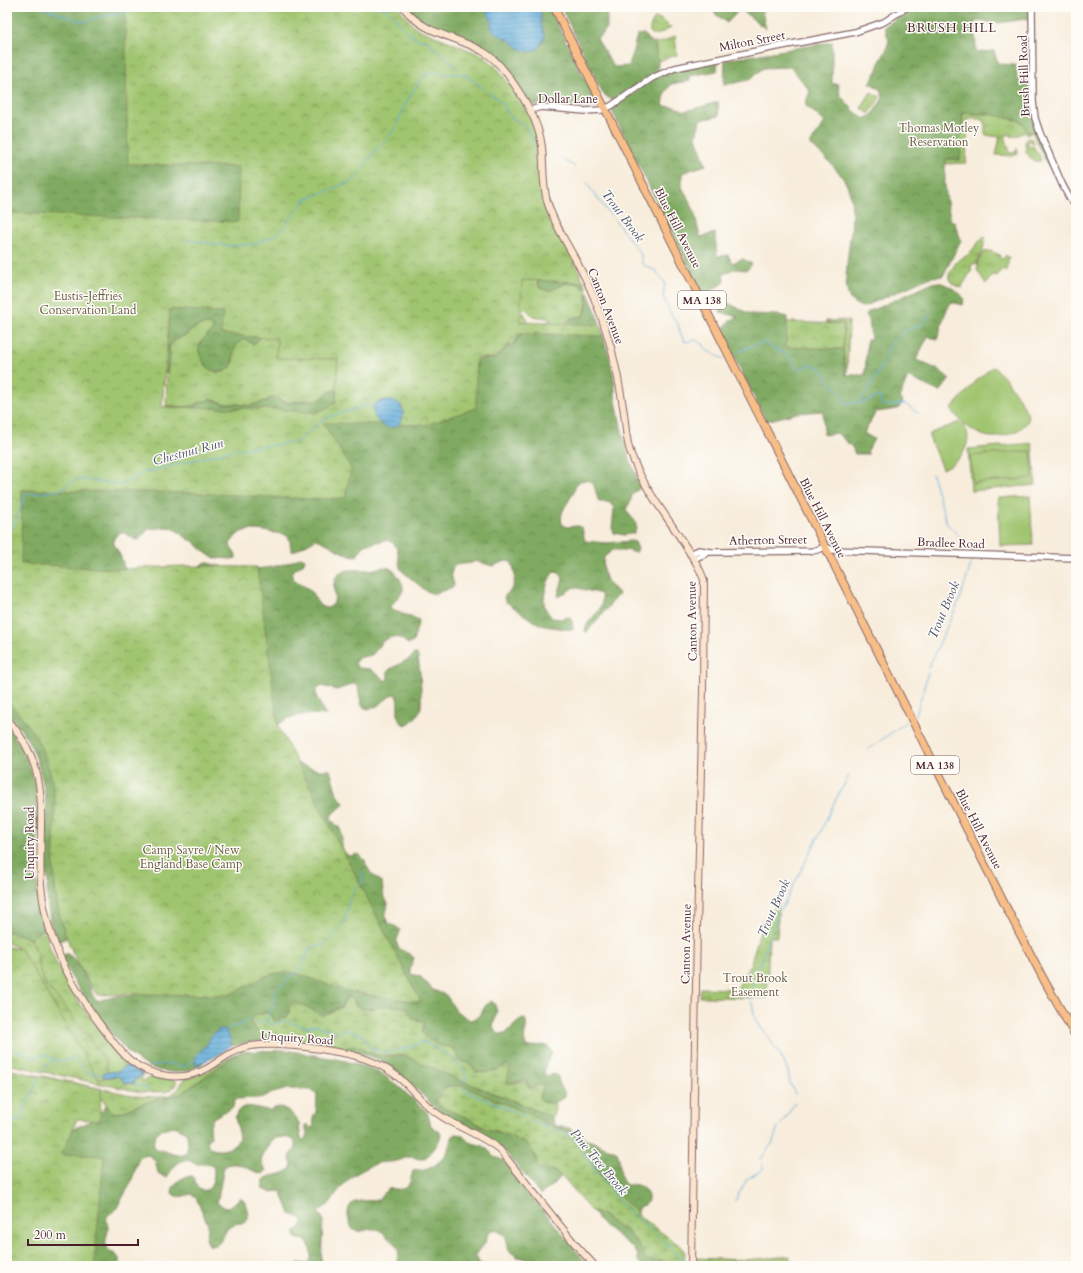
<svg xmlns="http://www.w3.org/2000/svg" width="1083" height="1273" font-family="Cardo,serif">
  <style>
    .grass { fill: url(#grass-tufts); stroke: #75724d; fill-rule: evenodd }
    .forest { fill: url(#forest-crowns); stroke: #656446; fill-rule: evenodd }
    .wetland { fill: url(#wetland-marsh); stroke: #75724d }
    .park { fill: url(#park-crowns); stroke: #75724d; fill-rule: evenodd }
    .pitch { fill: #a0c56f; stroke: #75724d }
    .water { fill: url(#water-rules); stroke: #556682 }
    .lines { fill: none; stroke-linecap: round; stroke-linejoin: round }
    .stream { stroke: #60acd9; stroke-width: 1 }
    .tertiary-casing { stroke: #876769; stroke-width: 8 }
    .secondary-casing { stroke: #876769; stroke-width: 8 }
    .trunk-casing { stroke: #876769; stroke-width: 9 }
    .tertiary { stroke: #fff; stroke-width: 5.5 }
    .secondary { stroke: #fce5cf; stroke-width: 6 }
    .trunk { stroke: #f7be88; stroke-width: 7 }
    .labels { text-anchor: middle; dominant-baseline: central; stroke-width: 3; stroke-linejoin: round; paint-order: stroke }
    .shield { fill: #fdfcf7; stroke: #806168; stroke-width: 1 }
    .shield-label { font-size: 11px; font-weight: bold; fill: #4a1f2b }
    .street-label { font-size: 12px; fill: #4a1f2b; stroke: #fdfcf7 }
    .park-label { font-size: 12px; fill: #685943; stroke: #fdfcf7 }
    .neighbourhood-label { font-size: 13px; letter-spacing: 1px; fill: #4a1f2b; stroke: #fdfcf7 }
    .water-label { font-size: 13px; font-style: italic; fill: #535771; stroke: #fdfcf7 }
  </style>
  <defs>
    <pattern id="grass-tufts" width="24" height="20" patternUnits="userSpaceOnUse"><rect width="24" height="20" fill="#a0c56f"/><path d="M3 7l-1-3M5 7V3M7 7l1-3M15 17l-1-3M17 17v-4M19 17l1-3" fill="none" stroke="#849f5b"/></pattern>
    <pattern id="forest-crowns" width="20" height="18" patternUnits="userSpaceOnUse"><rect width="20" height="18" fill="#80aa62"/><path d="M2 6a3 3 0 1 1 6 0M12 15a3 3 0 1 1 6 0" fill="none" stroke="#6b8a51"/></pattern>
    <pattern id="wetland-marsh" width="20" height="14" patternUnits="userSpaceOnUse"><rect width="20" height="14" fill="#a0c56f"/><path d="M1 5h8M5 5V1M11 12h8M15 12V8" fill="none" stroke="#849f5b"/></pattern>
    <pattern id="park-crowns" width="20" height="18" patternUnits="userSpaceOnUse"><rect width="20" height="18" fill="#a0c56f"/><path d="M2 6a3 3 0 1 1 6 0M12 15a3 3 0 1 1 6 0" fill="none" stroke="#849f5b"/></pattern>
    <pattern id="water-rules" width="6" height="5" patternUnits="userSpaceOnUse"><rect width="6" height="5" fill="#60acd9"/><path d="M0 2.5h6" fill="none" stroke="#518bb0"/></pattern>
  </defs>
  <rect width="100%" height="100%" fill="#fdfcf7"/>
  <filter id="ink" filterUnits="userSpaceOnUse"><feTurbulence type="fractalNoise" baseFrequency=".025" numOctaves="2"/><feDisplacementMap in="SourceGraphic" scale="8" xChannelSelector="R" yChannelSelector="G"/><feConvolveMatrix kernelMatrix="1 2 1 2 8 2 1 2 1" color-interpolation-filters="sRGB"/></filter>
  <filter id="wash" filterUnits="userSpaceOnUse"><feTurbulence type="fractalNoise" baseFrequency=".012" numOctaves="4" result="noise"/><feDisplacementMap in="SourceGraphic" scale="16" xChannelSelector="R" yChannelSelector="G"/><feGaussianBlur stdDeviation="0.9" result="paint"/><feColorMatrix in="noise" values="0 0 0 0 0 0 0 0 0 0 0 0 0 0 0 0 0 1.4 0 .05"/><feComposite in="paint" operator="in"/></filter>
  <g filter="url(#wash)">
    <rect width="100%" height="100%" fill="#f8eddc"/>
    <!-- grass -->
    <g class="grass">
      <path d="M655,18L661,19L671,28L657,35H652C647,29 652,23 655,18Z"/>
      <polygon points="675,36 677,55 658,61 655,45 654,43 663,42"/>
      <path d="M963,113L990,114L1021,121L1030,134L1026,135L1024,132C1018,135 1017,137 1010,136V134H1007V136H1005V141H1007V147H1009V153L1016,152L1017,148L1018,153L1012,156L996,155L1000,137L985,135V122L980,119H968L966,163L945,164L946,159L960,160Z"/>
      <polygon points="1027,138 1032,139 1034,144 1029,140 1028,141 1028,146 1034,147 1037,153 1039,154 1041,161 1033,161 1026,152 1025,142"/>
      <path d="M983,237L985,238L983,250L976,264H972L971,267L972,270L961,288C955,285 947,282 949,274L957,261L968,255Z"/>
      <polygon points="990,251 1000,255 999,258 1003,259 1006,255 1009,258 1006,271 1002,269 997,276 993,274 986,284 977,270 978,267 977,264 984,252"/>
      <path d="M353,273L538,280V284L540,288H558C564,282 570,283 578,283L582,287H586C588,294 587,312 583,316L570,318L564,327L556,333L547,335L536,332L519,336L515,343L507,347L496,358L493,359H484L477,364L475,377L335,390L327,393L320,400C315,401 309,400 304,400C289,403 287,404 273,397L266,401L249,406L237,404H225L216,400L202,401L193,406L186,407L166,406L167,372L170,355L169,346L171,343L185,335L195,328L200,325L210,324L213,327V330L204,339L217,373C225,372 231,369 233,360C234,358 232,357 232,354C233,348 238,343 243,339L256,342L262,336ZM525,308L533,316L546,318L552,321L528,324L527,318L523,312L469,353Z"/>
      <polygon points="844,320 849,321 847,375 846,375 843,349 844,323 826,323 826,321"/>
      <polygon points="44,927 51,951 65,981 74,995 104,1037 124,1060 143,1074 141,1082 150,1077 173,1080 176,1081 176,1084 173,1088 166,1092 141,1092 64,1076 103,1078 119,1076 125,1083 134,1084 134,1081 139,1078 142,1074 126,1065 119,1071 108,1073 106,1063 95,1046 67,1010 46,986 39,969 37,952 33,944 29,939 33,937"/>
      <path d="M236,1053L211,1074L181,1094L147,1102L119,1113L112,1112C107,1107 104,1101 100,1095L42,1076L136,1096L156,1097L170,1095L178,1090L183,1081L185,1079L202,1074Z"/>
    </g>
    <!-- forest -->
    <g class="forest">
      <path d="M7,7H170L236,150L282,338L262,336L254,344C250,343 248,340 244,339C232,346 234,355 232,366C221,377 208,372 202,359C200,355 198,351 199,347C201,340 208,335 213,330V327L210,324L200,325L195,328L185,335L171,343L169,346L170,355L167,372L164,374L142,411L170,406L178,407L193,406L210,399L225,404H237L249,406L266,401L273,397H276L282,402L286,403L299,402L309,400H320L327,393L335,390L475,377L478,361L483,359H493L496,358L507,347L515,343L519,336L523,333L536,332L547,335L556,333L564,327L570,318L583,316C588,311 586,301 588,293L597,314L610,359L615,384V396L621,426L628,454L640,486L639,489L632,494L631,501L626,509C630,518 641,523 634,533L624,535L614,533L612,528L614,508L609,502H599C596,496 596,486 591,482C587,479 579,480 577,484C575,487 574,492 572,495C567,505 559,512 562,524L566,527L578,526L582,528L585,541L606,543L631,541L635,542L638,549L636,552H632L627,550H613L604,557L603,570L609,585L618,592L619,594L587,632H585C586,616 607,613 601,594L574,587L560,596H558L563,578L559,572L555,571C548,576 543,596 544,604C545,610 549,614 552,618L561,619L569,617L572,619L573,630L544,626L533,621L505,601L504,598C505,594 510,592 512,588C516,580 515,569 511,562L506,561L493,566L475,561L472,563L455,565C449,572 452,577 454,585L453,587L434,594L426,591L401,570C396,558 402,545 387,540L364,545L357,556C341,556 331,543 316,539L293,552C288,548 293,541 286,535C275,533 251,527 241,532C236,535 233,540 230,544L231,548L236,555V558L231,559L215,558L207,554L193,541L188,539L175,529L169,527L148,529L139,540L134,539L123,532C117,533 115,536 113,542L121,557L125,570L196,568L206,562C236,572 273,572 301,557L305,559C305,566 295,567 291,573C294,583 301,584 309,589C316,596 316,608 328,608L334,603C336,595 331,583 337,576C346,567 359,570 369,570C376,569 385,565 391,569C396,572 402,581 403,587C404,596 392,600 391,608L395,611L419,620L413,642L408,644L400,638L391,637L383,641L372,655L358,658L355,663L358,668L370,669L386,681L388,678V671L390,669L411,658L414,654H417C420,661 422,699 421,707C419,715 412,723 405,725C393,720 401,705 396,695L394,694C387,697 382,704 375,707C355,716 363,688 355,683L337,690L322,686L318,687C312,696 322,706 326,715C310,714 288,713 277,727L293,759L300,765L319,770H330L337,794L344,803C342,810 331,810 331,819C334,824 340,826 341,832C344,842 338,848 349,856L359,854L365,860L366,865L371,873L382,883L384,898L388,903C388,908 385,913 386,917C386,926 396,924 400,930C400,935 396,939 397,943C398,952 410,952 414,958L410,969L411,974L421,977L433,990L446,995L456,1011L470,1020C483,1019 481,1005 492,1001L494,1003L497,1011L493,1027L498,1034H505L521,1019H525C530,1028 520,1037 527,1047C535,1047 542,1043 549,1047L552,1053L545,1067L544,1074L547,1076L553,1074L557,1075L560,1085L565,1094V1096C560,1102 542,1109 540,1098C539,1095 542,1092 543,1089L533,1087L530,1089L525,1080L508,1084L507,1083V1065C497,1070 488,1074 476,1072L473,1067L466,1063L460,1061C457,1057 457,1050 452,1048C449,1046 445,1047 442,1046C434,1044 427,1039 422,1032L424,1025L421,1020L412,1018L408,1011L380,1007L372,1009L360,1008L357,1006L352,998H346L342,1006L322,1016L305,1006L294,1002C289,1014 288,1019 274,1021L270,1014L266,1013L251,1018L249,1020L259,1033L275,1040L322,1043L342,1048L356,1046L361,1047L367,1052L383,1056L400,1055L406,1056L462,1081L548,1115L552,1117L553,1123L556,1126L569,1128L588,1140L616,1151C622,1159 618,1172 623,1181C624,1183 625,1184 627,1185C630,1186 633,1184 637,1185C644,1187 652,1196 646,1204C644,1206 641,1206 638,1208L637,1212L616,1194L596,1169L585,1148L570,1132L546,1124L533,1116L462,1086L446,1087L440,1096L435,1100L439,1105L445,1109L463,1114L474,1122L490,1130L512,1136L517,1140L528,1144L536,1158L537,1165L545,1170H552L561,1176L558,1180L542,1194H540L504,1150L438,1110L397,1071L378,1059L365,1055L329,1047L298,1043L265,1041L244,1043L231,1046C233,1038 226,1034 220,1029L212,1035L206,1046L196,1056L195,1063L196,1065L204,1062C195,1070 184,1073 173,1072C148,1071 134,1060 119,1042C115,1037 110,1033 107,1028C104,1024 103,1021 100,1017C90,1005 63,970 63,955C66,954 66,953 69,955C76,958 86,980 90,987C92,992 92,997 97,1001L118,996H132L137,992L71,936L60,941C49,935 47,901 47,889C47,886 48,883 48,880C48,877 46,874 46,871C45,865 45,859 45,853C44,838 47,823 46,807C45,794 43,781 39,768C34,747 22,728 7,714Z"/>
      <path d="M407,7H549L598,106L591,108L534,105L530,103C515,86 509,66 490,52C464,33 428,34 407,7Z"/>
      <polygon points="561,7 607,7 607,29 597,39 614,67 629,66 637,35 644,34 648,40 655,44 658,61 658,70 613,101 603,94"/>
      <polygon points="717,7 761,7 766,29 740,9 727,23 714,13"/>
      <path d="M911,7H1029L1030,18L999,23L975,21L976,52L994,51L998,64L1016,65L1017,80L1030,81L1032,115L1036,130L1053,171L1047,164L1032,132L1028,133L1021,121L990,114L963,113L960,160L946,159C943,180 946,201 951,221H954L961,240L943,276L931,277L863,307C858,306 851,302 849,297C845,287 846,275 847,264C849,242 855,216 850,194C845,173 824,158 810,144L825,122L805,105L810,91L791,67L763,68L749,80L724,85L725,60L832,42V84H838L840,95L854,111L864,119L872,115L883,98L880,89L870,83L876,73L879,63L886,51L889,40L884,27L902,15Z"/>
      <polygon points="718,61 717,71 690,76 690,81 671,84 665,93 663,106 675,107 685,111 718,102 719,116 700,120 696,137 706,165 682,173 682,187 694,210 700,237 715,233 717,256 728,255 732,263 743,259 752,264 747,270 733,269 723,275 725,282 707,293 701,291 611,109 649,82 668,72"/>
      <path d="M538,280H583L586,287L583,288L578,283L572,284L566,283C555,286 550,297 539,286Z"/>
      <path d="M937,282C943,282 959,291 962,296C964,299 964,302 963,305L951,302L945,314L937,340L928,336L916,360L939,370L950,379L940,392L908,377L899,398L903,402L898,409L876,412L864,433L874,439L867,452L869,454H855L852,447L837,433L824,435L823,411L797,413L766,421L721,331L729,321L738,317L720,312L722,307L728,303L750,314L778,315L787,317V347L843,349L846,375H865L867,340L871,339L869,319L866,315L868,312L933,283Z"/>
      <polygon points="7,725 25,754 36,784 38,816 36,874 39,907 44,927 31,939 10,932 7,932 7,868 11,859 10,851 7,850"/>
      <path d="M285,1050L346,1061L378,1071L398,1086L426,1111L428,1114L431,1126L439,1131L441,1135C440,1142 428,1160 420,1159C417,1159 415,1157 411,1157C406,1157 402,1160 397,1161C388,1163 380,1161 373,1165C364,1169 354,1174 347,1181C340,1187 335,1196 330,1203C327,1207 322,1208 318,1212L323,1219L321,1266H294L299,1263L307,1264L311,1259C310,1247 311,1239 297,1239L295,1236V1231C300,1228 303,1225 303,1219L290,1214L281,1191L270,1192L263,1189C259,1172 280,1178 289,1170C295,1164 289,1162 290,1155C291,1153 295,1150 296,1148L294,1140L285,1137L275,1138L271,1140L262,1157L261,1161L266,1170L262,1174C250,1171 236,1158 224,1167L217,1203L226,1208L230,1207L240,1198C248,1202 252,1216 245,1223C241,1223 236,1223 232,1225C221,1231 226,1247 209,1245C203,1235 209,1234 208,1224C207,1223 197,1199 196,1198C195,1196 193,1195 191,1194C184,1196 177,1199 172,1193C172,1183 182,1177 191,1176C198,1179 194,1188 201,1190C214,1193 215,1174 213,1166C208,1163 203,1164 197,1164C193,1163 189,1160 185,1160C177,1161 171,1171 167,1177H164L158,1173L155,1160L148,1155L140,1157L138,1160L131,1183L115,1211C101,1217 109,1222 108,1231C107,1236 104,1242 107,1247C110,1255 122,1252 119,1266H7L68,1130C82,1126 100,1119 106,1105L112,1112L119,1113L147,1102L181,1094L239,1052ZM288,1089L311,1090L317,1095L316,1112L313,1117L314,1126L311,1128L308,1125H305L307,1135L304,1140H302C298,1133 302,1124 295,1117C292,1114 287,1109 283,1108C277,1105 273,1110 268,1110C259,1109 245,1102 238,1111C232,1119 239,1126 239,1135C239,1147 225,1151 216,1150C211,1149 209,1147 207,1142L211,1137L210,1126L213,1118L233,1107L235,1099L260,1098L273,1093ZM174,1126L183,1130L187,1134C192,1168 174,1152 156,1149L154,1146C152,1132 162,1128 174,1126Z"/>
      <path d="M457,1134L462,1135L469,1142L480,1145L486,1148L494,1156L504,1161L524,1187L589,1266H536L530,1260L518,1257L509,1251L505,1235L494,1229L489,1232L485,1243L476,1255L479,1263L488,1266H395C402,1250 398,1246 386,1236C383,1233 380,1229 375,1229C367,1228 361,1234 353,1230C348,1223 344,1206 355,1202C362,1200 371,1201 378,1200C382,1197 383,1191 389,1189C395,1187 400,1192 406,1187C412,1183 410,1175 414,1170C418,1170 423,1171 427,1169C434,1167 443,1159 447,1153C450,1146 449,1136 457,1134Z"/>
      <polygon points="593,1212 600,1213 614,1224 623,1228 640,1246 644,1254 652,1261 663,1261 674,1266 642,1266 638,1261 638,1255 633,1248 600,1222"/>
    </g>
    <!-- wetland -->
    <g class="wetland">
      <polygon points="7,932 10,932 26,937 31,941 37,952 39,969 46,986 64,1006 95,1046 106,1061 108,1073 103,1073 103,1079 96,1079 7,958 17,949 15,946 7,943"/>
      <path d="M349,997C354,1000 355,1007 360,1008C367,1010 375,1008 382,1007C390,1006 398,1006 407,1008L412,1018L423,1022L424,1025L422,1032C427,1039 434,1044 442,1046C447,1047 451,1046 454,1050C457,1053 458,1057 460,1061L470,1064L476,1072C488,1074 497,1070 507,1065L510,1067L507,1083H517L525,1080L527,1082V1086L530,1089L537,1085H542L543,1089C542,1091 540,1093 540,1095C538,1103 549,1104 555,1103C555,1108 555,1113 552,1117L519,1103L462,1081L406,1056L400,1055L383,1056L367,1052L361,1047L356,1046L342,1048L322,1043L275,1040L259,1033L249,1020L254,1016L268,1012L274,1021L286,1018L290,1013C288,1008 289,1005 294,1002L305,1006L322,1016L342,1007L346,998Z"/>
      <polygon points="452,1086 462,1086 533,1116 546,1124 570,1132 585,1147 596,1169 603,1178 617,1194 637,1212 641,1218 682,1247 685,1253 684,1266 674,1266 663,1261 648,1260 645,1258 642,1250 629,1233 623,1228 614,1224 603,1215 591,1211 564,1178 552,1170 542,1170 537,1165 536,1158 528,1144 517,1140 512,1136 493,1130 486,1129 482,1125 474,1122 467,1117 445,1109 439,1105 435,1100 440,1096 443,1089"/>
    </g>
    <!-- park -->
    <g class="park">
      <path d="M125,7H398L413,25L421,30L484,56L499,70L524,105L532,121L537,140L539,173L542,189L584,282L522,280L520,322L600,325L603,336L518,333L496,358H476V408L426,425L323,423L351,468L345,498L310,499L197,493L22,490L21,564L116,569L183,566L257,567L278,726L421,1002L374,996L347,991L323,983L299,974L291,972L277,973L266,976L229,995L128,994L97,995C74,962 59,926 55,886C52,860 55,835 55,810C55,768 37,729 7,701V213L238,222L239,167L128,164ZM170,309L223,313L221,334L277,339L276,358L338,359L336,403L316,413L272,409L162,407Z"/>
      <polygon points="787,322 844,324 843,349 786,347"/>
      <polygon points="1032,443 1036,485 971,491 968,449"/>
      <polygon points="779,901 777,937 769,937 767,998 700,997 700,988 737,989 751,963 762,923"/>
      <polygon points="7,947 20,948 101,1084 7,1064"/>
      <polygon points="7,1069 101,1089 100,1121 77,1119 65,1148 60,1154 104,1156 94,1266 7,1266"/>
      <polygon points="790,1256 791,1266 694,1266 694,1258 745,1260"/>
    </g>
    <!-- pitch -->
    <g class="pitch">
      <polygon points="871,92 880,97 869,114 861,108"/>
      <path d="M992,367L995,368L1006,379L1022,403L1029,417C1026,432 998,440 985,436C971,432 959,420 951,409L977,380Z"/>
      <path d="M960,422C979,437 960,464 942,469L929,437L931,433Z"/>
      <polygon points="1031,451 1033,478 973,483 970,456"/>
      <polygon points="1030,496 1033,545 1000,546 998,498"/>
    </g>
    <!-- water -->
    <g class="water">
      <polygon points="488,7 541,7 541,23 545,37 538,49 529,52 522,50 509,40 497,34 491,28 491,19 486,12"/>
      <path d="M381,401C386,401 392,400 397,402C406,407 405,424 394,427C380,431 362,406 381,401Z"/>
      <path d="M220,1029H224C228,1033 232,1040 231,1046L217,1056L196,1065L195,1063L196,1056L206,1046L212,1035Z"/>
      <polygon points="126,1065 142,1074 139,1078 133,1081 135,1084 129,1083 125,1083 119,1076 104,1077 103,1073 119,1071"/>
    </g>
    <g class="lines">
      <!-- stream -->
      <g class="stream">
        <polyline points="40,7 84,22 98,17 124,13 149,7"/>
        <polyline points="379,7 388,10 409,34 419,40 427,41 458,68"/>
        <path d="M464,74L504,104C508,120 518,118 527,129C530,133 532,139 534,144"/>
        <polyline points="559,157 575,167"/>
        <polyline points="363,167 377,148 386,140 392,133 399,120 404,106 420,80 427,73 466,74"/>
        <polyline points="587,183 592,191 641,254 642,264 656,271 665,283 663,297 673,318 678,324 680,333 685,342 696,340 703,344 706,350 724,359"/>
        <polyline points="186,240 231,246 254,244 272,237 284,228 304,200 350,182 355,179 361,171"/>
        <polyline points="737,352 762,342 787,355 798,370 810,364 824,371 830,384 839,390 845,403 863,403 880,396 881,404 886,406 905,404 918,413"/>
        <polyline points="860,403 886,359 888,347 905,331 922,324 931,313"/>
        <polyline points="932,474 947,524 972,549"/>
        <polyline points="7,534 14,526 25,495 59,490 77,479 122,485 143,473 233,450 297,442 308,432 328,417 369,405 373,407"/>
        <polyline points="928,668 960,599 973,558"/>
        <polyline points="916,715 928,673"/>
        <polyline points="868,750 907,721"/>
        <polyline points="267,1021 268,1014 273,1007 273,995 278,987 285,984 290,976 301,970 309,948 326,944 344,925 350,897 363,880 362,871"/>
        <polyline points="226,1031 231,1027 240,1025 250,1019 258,1024 265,1020 272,1025 283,1021 306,1027 317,1025 324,1029 330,1029 337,1033 343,1029 361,1034 371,1049 380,1050 386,1053 409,1047 422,1042 425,1042 452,1057 465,1072 466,1077 464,1082"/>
        <polyline points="7,1041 15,1051 26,1053 34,1058 43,1054 58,1061 75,1060 87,1072 104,1075"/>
        <path d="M149,1067C159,1063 174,1063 184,1067L196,1058"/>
        <polyline points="43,1071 47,1065 54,1060"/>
        <polyline points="135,1084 147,1088 148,1090"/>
        <polyline points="463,1088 465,1091 504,1107 546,1127 566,1133 577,1144 596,1172 623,1206 662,1240 675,1254 679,1257 685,1258"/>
        <polyline points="795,1094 790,1083 788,1071 780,1054 755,1019 751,998 757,973 773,926 820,833 835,801 849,776"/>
        <polyline points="7,1120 19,1121 40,1076"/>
        <polyline points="735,1201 747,1179 763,1169 761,1159 773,1142 778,1127 784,1121 795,1102"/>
        <polyline points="695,1263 700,1266"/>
        <polyline points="699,1266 701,1261"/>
      </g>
    </g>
  </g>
  <g filter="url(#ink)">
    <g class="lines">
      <!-- tertiary casing -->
      <g class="tertiary-casing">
        <g id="tertiary">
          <polyline points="1032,7 1033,101 1035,118 1040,133 1062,184 1070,199 1076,206"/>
          <polyline points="530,110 541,107 585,111 602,110 611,106 652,78 675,68 771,48 855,32 884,22 907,7"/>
          <polyline points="690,554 699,550 711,552 813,551 826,547 833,550 1076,558"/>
          <polyline points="693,559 707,553"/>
        </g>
      </g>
      <!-- secondary casing -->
      <g class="secondary-casing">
        <g id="secondary">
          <path d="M403,7C424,35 454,35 482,51C492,56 500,65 507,74C522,95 539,120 542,147C544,165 542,183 547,201C554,225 569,246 580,268C591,288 599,309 606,331C614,355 619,381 623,407C626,422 625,439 631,454C643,488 668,517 686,547C693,557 700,568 704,580L703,690L697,929L691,1266"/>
          <path d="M7,719C55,772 37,821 41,884C45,938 70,985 102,1027C111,1039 119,1051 130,1060C152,1078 183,1082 208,1068C221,1060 234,1049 250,1046C278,1042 320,1048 348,1054C371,1059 390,1068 407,1085C417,1095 426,1106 438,1114C458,1128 482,1135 500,1150L575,1244L595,1266"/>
        </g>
      </g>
      <!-- trunk casing -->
      <g class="trunk-casing">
        <polyline id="trunk" points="554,7 1004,903 1044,980 1076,1037"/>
      </g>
      <!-- tertiary -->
      <use href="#tertiary" class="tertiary"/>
      <!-- secondary -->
      <use href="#secondary" class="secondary"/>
      <!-- trunk -->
      <use href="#trunk" class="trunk"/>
    </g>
  </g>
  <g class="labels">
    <!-- shield labels -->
    <g class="shield">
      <rect x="678" y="291" width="48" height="18" rx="3"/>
      <rect x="911" y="756" width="48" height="18" rx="3"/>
    </g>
    <g class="shield-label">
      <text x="702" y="300">MA 138</text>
      <text x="935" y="765">MA 138</text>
    </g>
    <!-- street labels -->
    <g class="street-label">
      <text transform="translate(752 41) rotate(-11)">Milton Street</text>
      <text transform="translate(1024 76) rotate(-92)">Brush Hill Road</text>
      <text x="568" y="99">Dollar Lane</text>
      <text transform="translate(678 228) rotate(63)">Blue Hill Avenue</text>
      <text transform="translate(606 306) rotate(69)">Canton Avenue</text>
      <text transform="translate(823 518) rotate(63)">Blue Hill Avenue</text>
      <text transform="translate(768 540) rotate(-1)">Atherton Street</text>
      <text transform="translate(951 543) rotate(2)">Bradlee Road</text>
      <text transform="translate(692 621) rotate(-91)">Canton Avenue</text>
      <text transform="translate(979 829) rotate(63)">Blue Hill Avenue</text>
      <text transform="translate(30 843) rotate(-90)">Unquity Road</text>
      <text transform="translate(686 944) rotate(-89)">Canton Avenue</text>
      <text transform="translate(297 1038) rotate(4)">Unquity Road</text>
    </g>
    <!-- park labels -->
    <g class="park-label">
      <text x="939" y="128">Thomas Motley<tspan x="939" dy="14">Reservation</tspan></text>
      <text x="88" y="296">Eustis-Jeffries<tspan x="88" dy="14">Conservation Land</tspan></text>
      <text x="191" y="850">Camp Sayre / New<tspan x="191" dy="14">England Base Camp</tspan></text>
      <text x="755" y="978">Trout Brook<tspan x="755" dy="14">Easement</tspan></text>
    </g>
    <!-- neighbourhood labels -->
    <g class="neighbourhood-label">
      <text x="952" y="28">BRUSH HILL</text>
    </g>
    <!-- water labels -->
    <g class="water-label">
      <text transform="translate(623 216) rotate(53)">Trout Brook</text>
      <text transform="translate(188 452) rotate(-15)">Chestnut Run</text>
      <text transform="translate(944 610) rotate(-67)">Trout Brook</text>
      <text transform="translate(774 908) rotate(-66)">Trout Brook</text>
      <text transform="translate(599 1162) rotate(50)">Pine Tree Brook</text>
    </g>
  </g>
  <!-- margin -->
  <rect width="1083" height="1273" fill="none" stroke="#fdfcf7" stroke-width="24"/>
  <!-- scale -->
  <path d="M28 1239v6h110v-6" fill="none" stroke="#4a1f2b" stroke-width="2"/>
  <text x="34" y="1239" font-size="12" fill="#4a1f2b" stroke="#fdfcf7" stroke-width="3" paint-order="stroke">200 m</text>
</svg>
